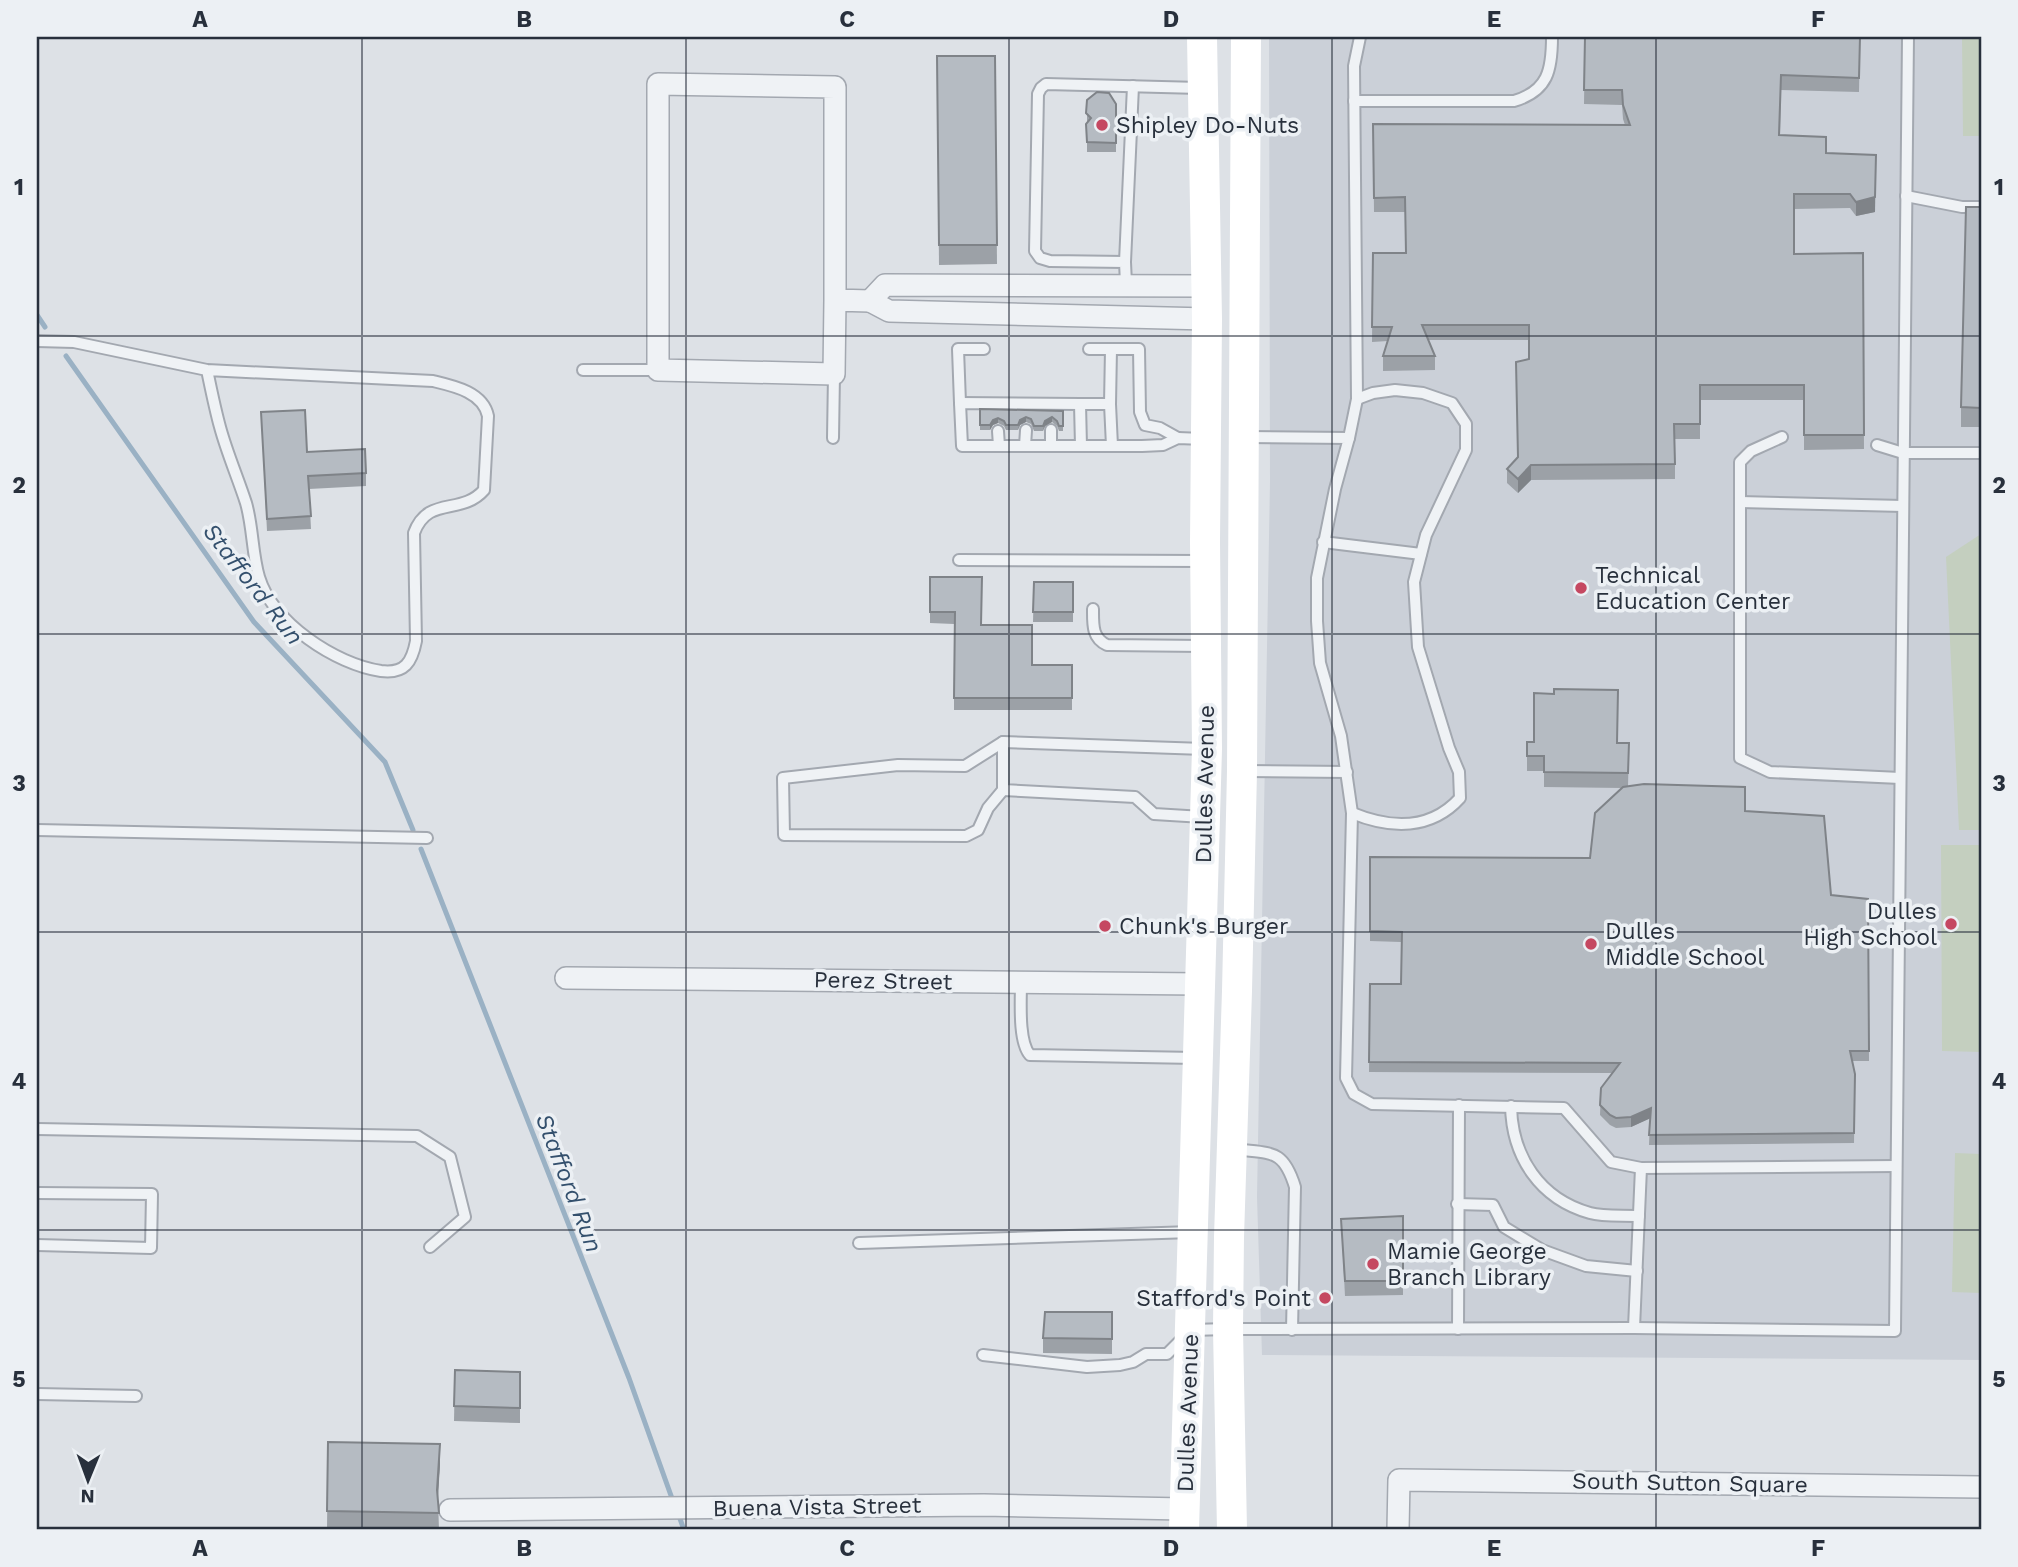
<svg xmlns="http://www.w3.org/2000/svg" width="2018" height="1567" font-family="'Work Sans',sans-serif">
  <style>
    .built { fill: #cbd0d8 }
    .green { fill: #c4cfbf }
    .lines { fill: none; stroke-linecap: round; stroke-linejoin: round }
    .stream { stroke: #9ab1c4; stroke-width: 5 }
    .service-casing { stroke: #a3a8b0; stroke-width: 14 }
    .minor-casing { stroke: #a3a8b0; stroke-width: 24 }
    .service { stroke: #eff2f5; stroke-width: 10 }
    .minor { stroke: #eff2f5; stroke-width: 21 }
    .secondary { stroke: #fff; stroke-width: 30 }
    .wall { fill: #9ca1a7 }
    .shaded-wall { fill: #7f8388 }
    .building { fill: #b5bbc2; stroke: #7f8388; stroke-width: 2 }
    .grid { fill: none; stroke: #28303c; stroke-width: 2; stroke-opacity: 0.55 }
    .poi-dot { fill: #c54861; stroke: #ecf0f4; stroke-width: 2.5 }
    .labels { text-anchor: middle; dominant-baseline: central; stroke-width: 7; stroke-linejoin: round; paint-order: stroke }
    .poi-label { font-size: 23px; fill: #28303c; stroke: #ecf0f4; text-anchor: start }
    .street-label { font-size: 23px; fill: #28303c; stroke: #ecf0f4 }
    .water-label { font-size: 24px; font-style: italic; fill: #34506d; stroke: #ecf0f4 }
    .neatline { fill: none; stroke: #28303c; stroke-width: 2.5 }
    .grid-label { font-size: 23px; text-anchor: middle; font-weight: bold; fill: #28303c }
  </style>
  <rect width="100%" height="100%" fill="#dde1e6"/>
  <!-- built -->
  <polygon class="built" points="1269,37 1981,37 1981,1360 1262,1355 1257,1197 1270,482"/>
  <!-- green -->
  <g class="green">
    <polygon points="1962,37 1981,37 1981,136 1963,136"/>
    <polygon points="1981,534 1981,830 1959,830 1946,557"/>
    <polygon points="1941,845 1981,845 1981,1052 1942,1051"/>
    <polygon points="1955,1153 1981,1154 1981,1293 1952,1292"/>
  </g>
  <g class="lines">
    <!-- stream -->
    <g class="stream">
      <polyline points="37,315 45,327"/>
      <polyline points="66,356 254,622 385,762 413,830"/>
      <polyline points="421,849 629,1378 674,1504"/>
      <polyline points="678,1513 684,1530"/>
    </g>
    <!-- service casing -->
    <g class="service-casing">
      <g id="service">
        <path d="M1354,101H1514C1548,91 1552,70 1552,37"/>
        <polyline points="1906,196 1962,207 1981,207"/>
        <polyline points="1125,262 1133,86"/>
        <polyline points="1126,284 1125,262 1050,261 1040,258 1035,251 1038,94 1041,88 1046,84 1200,88"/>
        <path d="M37,341L74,342L207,370L433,381C454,386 483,392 488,416L484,490C461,516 428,495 414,533L416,641C412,662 405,674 381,671C335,664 273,623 259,577C252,553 253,527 246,503C238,478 227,453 220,427C215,409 211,389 207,370"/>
        <polyline points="1089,349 1139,349 1140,412 1145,425 1160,428 1178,438"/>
        <polyline points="583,370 658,370"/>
        <polyline points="960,403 958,349 984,349"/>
        <polyline points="1080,404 1110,404 1112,446"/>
        <polyline points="1110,404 1111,349"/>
        <polyline points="1051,430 1051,446"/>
        <polyline points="998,431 999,446"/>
        <polyline points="1246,437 1349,438 1335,489 1317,578 1317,621 1320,663 1341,736 1352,813 1346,1078 1354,1094 1372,1104 1564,1108 1611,1162 1641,1168"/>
        <polyline points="1782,437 1751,451 1740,462 1740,758 1770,772 1900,778"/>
        <polyline points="833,438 834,374"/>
        <polyline points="1349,438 1357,399 1354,66 1360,37"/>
        <polyline points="1877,445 1903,453 1981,453"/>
        <polyline points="1025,446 1026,430"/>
        <polyline points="1081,446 1080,404 960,403 962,446 1142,446 1163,445 1178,438 1203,439"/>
        <polyline points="1740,502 1903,506"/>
        <polyline points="1323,542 1421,554"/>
        <polyline points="959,560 1203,561"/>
        <path d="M1093,609C1093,625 1092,638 1107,645L1203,646"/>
        <polyline points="1003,742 1003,790 1135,797 1154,814 1203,817"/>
        <polyline points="1244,771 1347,772"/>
        <polyline points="1003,790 988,808 978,830 966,836 784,835 783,778 898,765 965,766 1003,742 1204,749"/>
        <path d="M1352,813C1391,829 1431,830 1460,798L1459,772L1449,748L1418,647L1414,582L1426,535L1466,450V424L1452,403L1423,393L1395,390L1373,393L1357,399"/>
        <polyline points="37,830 427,838"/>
        <path d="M1021,982C1021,1000 1018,1042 1030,1055L1196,1058"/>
        <path d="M1511,1106C1512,1157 1540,1199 1590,1213C1604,1217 1623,1215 1639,1216"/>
        <polyline points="37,1129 417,1136 450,1157 465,1217 430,1247"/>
        <path d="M1234,1149C1271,1154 1283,1148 1295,1187L1292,1330"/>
        <polyline points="37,1193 152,1194 151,1248 37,1245"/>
        <polyline points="1457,1204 1493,1205 1504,1227 1542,1250 1586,1266 1637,1271"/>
        <polyline points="859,1243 1192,1232"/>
        <polyline points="1634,1328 1641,1168 1896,1166"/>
        <polyline points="1458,1329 1459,1105"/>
        <polyline points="983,1355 1087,1367 1120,1365 1133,1362 1146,1354 1167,1354 1191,1330 1228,1329 1634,1328 1895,1331 1908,37"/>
        <polyline points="37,1394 136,1396"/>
      </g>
    </g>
    <!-- minor casing -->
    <g class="minor-casing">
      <g id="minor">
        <polyline points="1207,286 885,285 870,301 889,311 1207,319"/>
        <polyline points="835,300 835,87 658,84 658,370 834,374 835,300 870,301"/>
        <polyline points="566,978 1201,984"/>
        <polyline points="450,1510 984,1505 1184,1509"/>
        <polyline points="1398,1530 1399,1480 1981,1487"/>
      </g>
    </g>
    <!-- service -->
    <use href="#service" class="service"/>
    <!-- minor -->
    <use href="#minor" class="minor"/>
    <!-- secondary -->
    <g class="secondary">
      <polyline points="1184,1530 1207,749 1205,542 1207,319 1202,37"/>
      <polyline points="1232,1530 1228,1329 1229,1237 1237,991 1242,771 1246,37"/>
    </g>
  </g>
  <!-- wall -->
  <g class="wall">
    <polygon points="1585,37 1860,37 1859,92 1781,90 1780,135 1826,154 1875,212 1856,216 1850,208 1794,209 1794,254 1863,253 1864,449 1804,450 1804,400 1700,400 1700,439 1675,439 1675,479 1531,480 1518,493 1507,483 1507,469 1518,457 1529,359 1529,340 1428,340 1435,356 1435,370 1383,371 1383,356 1388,341 1372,342 1373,253 1406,253 1405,212 1374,212 1373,124 1625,125 1623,119 1622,105 1584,104"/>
    <polygon points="937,56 995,56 997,264 939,265"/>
    <polygon points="1087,100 1116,104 1116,152 1087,152"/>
    <polygon points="1981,207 1981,427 1961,427 1961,407"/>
    <polygon points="980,409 1063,411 1063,431 1059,431 1057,426 1052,422 1045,426 1043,431 1034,431 1031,424 1026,422 1020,425 1018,430 1006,430 1004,426 998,423 993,425 990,430 980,430"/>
    <polygon points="261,412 307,452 366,473 366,486 309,489 311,529 267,531"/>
    <polygon points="930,577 982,625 1032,665 1072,665 1072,710 954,710 954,624 930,623"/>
    <polygon points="1034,582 1073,582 1073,622 1033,622"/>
    <polygon points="1527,742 1629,743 1628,787 1745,811 1831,895 1868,899 1869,1061 1852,1061 1855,1074 1854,1143 1649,1145 1650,1118 1631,1127 1616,1128 1610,1125 1600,1115 1601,1088 1612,1073 1369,1072 1370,984 1401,984 1401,942 1370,941 1370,857 1590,858 1622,788 1544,787 1544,771 1527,771"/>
    <polygon points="1403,1216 1403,1295 1345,1296 1341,1219"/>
    <polygon points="1112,1312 1112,1354 1043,1353 1043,1338"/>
    <polygon points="455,1370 520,1372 520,1423 454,1421"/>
    <polygon points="328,1442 440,1463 438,1499 439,1530 327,1530"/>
  </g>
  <!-- shaded-wall -->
  <g class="shaded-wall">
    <polygon points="1876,155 1875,212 1856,216 1856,202"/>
    <polygon points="1026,417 1026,422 1020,425 1018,430 1020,420"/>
    <polygon points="1052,417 1052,422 1045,426 1043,431 1045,421"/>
    <polygon points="998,418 998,423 993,425 990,430 990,425 993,420"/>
    <polygon points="1531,465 1531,480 1518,493 1518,479"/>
    <polygon points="1651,1108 1651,1118 1631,1127 1631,1117"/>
    <polygon points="440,1444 440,1463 437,1509 437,1490"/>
  </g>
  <!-- building -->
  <g class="building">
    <polygon points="1585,37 1860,37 1859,78 1781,75 1779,135 1826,137 1826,153 1876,155 1875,197 1856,202 1850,194 1794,194 1794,254 1863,253 1864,435 1804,435 1804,385 1700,385 1700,424 1674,424 1675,464 1531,465 1518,479 1507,469 1518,457 1516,362 1529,359 1529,325 1422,325 1435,356 1383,356 1392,327 1372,327 1373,253 1406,253 1405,197 1374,198 1373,124 1630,125 1623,105 1622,90 1584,90"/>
    <polygon points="937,56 995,56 997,245 939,245"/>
    <polygon points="1097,92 1109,93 1116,104 1116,143 1087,142 1086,124 1091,118 1086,113 1087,100"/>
    <polygon points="1966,207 1981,207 1981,408 1961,407"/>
    <polygon points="980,409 1063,411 1063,426 1059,426 1057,421 1052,417 1045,421 1043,426 1034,426 1031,419 1026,417 1020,420 1018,425 1006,425 1004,421 998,418 993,420 990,425 980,425"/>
    <polygon points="305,410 307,452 365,449 366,473 308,476 311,516 267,519 261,412"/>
    <polygon points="930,577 982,577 981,625 1032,625 1032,665 1072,665 1072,698 954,698 955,612 930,612"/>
    <polygon points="1034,582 1073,582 1073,612 1033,612"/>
    <polygon points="1554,689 1618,690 1617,743 1629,743 1628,773 1544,772 1544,756 1527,756 1527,742 1534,742 1534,693 1554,694"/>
    <polygon points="1644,784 1745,787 1745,811 1824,816 1831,895 1868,899 1869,1051 1850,1051 1855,1074 1854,1133 1649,1135 1651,1108 1631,1117 1616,1118 1610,1115 1600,1105 1601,1088 1620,1063 1369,1062 1370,984 1401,984 1402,932 1370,931 1370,857 1590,858 1595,813 1623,787"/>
    <polygon points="1403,1216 1403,1281 1345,1281 1341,1219"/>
    <polygon points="1045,1312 1112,1312 1112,1339 1043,1338"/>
    <polygon points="455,1370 520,1372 520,1408 454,1406"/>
    <polygon points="328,1442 440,1444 437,1490 439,1513 327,1511"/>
  </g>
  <!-- grid -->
  <path class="grid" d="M362,37V1530M686,37V1530M1009,37V1530M1332,37V1530M1656,37V1530M37,336H1981M37,634H1981M37,932H1981M37,1230H1981"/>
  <!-- markers -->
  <g class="poi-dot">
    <circle cx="1102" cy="125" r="7"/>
    <circle cx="1581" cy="588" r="7"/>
    <circle cx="1951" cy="924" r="7"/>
    <circle cx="1105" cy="926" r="7"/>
    <circle cx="1591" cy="944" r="7"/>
    <circle cx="1373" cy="1264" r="7"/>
    <circle cx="1325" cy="1298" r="7"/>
  </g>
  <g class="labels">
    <!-- poi labels -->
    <g class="poi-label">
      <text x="1116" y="125">Shipley Do-Nuts</text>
      <text x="1595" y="575">Technical<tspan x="1595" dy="26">Education Center</tspan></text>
      <text x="1937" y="911" text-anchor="end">Dulles<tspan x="1937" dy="26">High School</tspan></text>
      <text x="1119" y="926">Chunk's Burger</text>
      <text x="1605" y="931">Dulles<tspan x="1605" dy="26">Middle School</tspan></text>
      <text x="1387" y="1251">Mamie George<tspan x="1387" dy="26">Branch Library</tspan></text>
      <text x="1311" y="1298" text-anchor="end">Stafford's Point</text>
    </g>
    <!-- street labels -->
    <g class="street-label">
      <text transform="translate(1205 784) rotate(-89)">Dulles Avenue</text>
      <text transform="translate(883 981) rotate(1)">Perez Street</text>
      <text transform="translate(1188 1413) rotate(-88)">Dulles Avenue</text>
      <text transform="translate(1690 1483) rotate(1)">South Sutton Square</text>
      <text transform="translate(817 1507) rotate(-1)">Buena Vista Street</text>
    </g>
    <!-- water labels -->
    <g class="water-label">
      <text transform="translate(253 584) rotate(52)">Stafford Run</text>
      <text transform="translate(569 1183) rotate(69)">Stafford Run</text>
    </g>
  </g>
  <!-- border -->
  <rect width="2018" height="1567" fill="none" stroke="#ecf0f4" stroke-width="77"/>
  <!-- north arrow -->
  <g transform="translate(88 1480) rotate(181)" stroke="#ecf0f4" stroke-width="5" paint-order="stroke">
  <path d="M0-5L12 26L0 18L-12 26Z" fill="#28303c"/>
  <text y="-10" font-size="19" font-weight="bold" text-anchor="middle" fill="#28303c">N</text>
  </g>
  <rect x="38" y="38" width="1942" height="1490" class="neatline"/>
  <g class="grid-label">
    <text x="200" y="27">A</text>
    <text x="524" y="27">B</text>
    <text x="847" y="27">C</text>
    <text x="1171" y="27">D</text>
    <text x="1494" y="27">E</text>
    <text x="1818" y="27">F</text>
    <text x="19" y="195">1</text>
    <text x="1999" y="195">1</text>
    <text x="19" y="493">2</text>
    <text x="1999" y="493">2</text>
    <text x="19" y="791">3</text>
    <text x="1999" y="791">3</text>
    <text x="19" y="1089">4</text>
    <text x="1999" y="1089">4</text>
    <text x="19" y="1387">5</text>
    <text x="1999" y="1387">5</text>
    <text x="200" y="1556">A</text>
    <text x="524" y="1556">B</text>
    <text x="847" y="1556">C</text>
    <text x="1171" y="1556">D</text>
    <text x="1494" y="1556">E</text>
    <text x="1818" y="1556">F</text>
  </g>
</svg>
